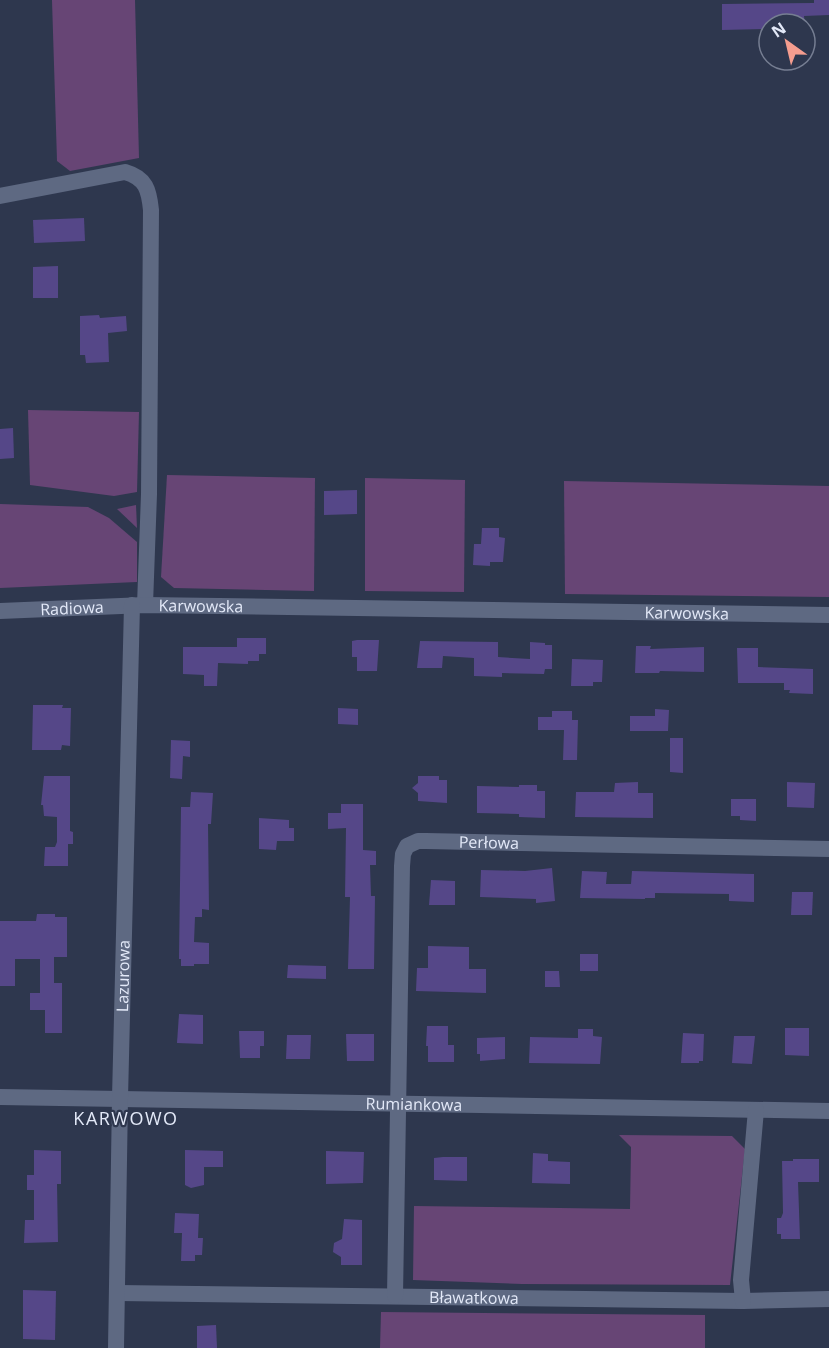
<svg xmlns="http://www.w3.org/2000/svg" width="829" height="1348" font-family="'Open Sans',sans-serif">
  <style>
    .green { fill: #674575 }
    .building { fill: #554788 }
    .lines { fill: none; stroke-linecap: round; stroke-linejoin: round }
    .minor { stroke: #5e6982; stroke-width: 16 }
    .labels { text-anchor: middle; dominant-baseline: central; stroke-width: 4.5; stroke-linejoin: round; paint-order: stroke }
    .street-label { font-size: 16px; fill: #e3e9f8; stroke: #2e374e }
    .neighbourhood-label { font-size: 18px; letter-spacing: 1.5px; fill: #e3e9f8; stroke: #2e374e }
  </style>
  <rect width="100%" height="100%" fill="#2e374e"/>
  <!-- green -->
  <g class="green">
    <polygon points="52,0 135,0 139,158 70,171 57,161"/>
    <polygon points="28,410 139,412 137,492 114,496 30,485"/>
    <polygon points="167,475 315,478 314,591 174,588 161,577"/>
    <polygon points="365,478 465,480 464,592 365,591"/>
    <polygon points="564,481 829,486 829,597 565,594"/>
    <polygon points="0,504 88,507 109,518 137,542 137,582 0,588"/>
    <polygon points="136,505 137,528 117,509"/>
    <polygon points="619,1135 732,1136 745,1149 730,1285 522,1284 413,1280 414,1206 630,1209 631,1147"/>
    <polygon points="381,1312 705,1315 705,1348 380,1348"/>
  </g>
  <!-- building -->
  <g class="building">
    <polygon points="814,0 829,0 829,15 804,16 805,24 769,24 769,29 722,30 722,4 814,3"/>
    <polygon points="84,218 85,241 34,243 33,220"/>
    <polygon points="58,266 58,298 33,298 33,267"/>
    <polygon points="99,315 100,318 126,316 127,331 108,333 109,362 86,363 85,355 80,355 80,316"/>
    <polygon points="13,428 14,458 0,459 0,429"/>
    <polygon points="357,490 357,514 324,515 324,491"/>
    <polygon points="482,528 499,528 499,537 505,538 503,562 490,562 490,566 473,565 474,544 481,544"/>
    <polygon points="237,638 266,638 266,654 259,654 259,661 248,661 248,664 218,663 217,686 204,686 204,675 183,674 183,647 237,647"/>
    <polygon points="357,640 379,640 377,671 357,671 357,657 352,657 352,641"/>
    <polygon points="420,641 498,642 498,657 530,659 530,642 545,643 545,645 552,645 552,669 545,669 544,674 502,673 502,677 474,676 474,658 443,656 442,668 417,668"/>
    <polygon points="636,646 651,646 650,649 704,647 704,672 660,671 659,673 635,673"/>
    <polygon points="737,648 758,648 758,667 813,669 813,694 789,693 790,690 784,690 784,683 738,683"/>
    <polygon points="572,659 603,660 602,682 593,682 593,686 571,686"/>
    <polygon points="33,705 63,705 62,708 71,708 70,746 62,745 61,750 32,750"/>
    <polygon points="338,708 358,709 358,725 338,724"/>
    <polygon points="655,709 669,710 668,731 630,731 630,716 655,716"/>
    <polygon points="552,711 572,711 572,720 578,720 577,760 563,760 564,730 538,730 538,717 552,717"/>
    <polygon points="670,738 683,738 683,773 670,772"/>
    <polygon points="171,740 190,741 190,757 183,756 182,779 170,778"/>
    <polygon points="44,776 70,776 70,831 73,832 73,844 68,844 68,866 44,866 45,847 55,847 57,842 57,817 44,816 43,805 41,805"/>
    <polygon points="418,776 439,776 439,780 447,780 447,803 418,801 418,793 412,788 418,783"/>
    <polygon points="638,782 638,793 653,793 653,818 575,817 576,792 614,792 615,783"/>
    <polygon points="787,782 815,783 814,808 787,807"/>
    <polygon points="519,785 537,785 537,791 545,791 545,818 519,817 519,814 477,813 477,786 519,787"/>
    <polygon points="191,792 213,793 211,824 208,824 209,910 202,909 202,917 195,917 194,942 209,943 209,964 194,964 194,966 181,966 181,959 179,959 181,807 190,807"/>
    <polygon points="731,799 756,799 756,821 740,820 740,816 731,816"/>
    <polygon points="341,804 363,804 363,850 376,851 376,865 370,865 371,896 375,896 374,969 348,969 350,897 345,897 346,828 328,829 328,813 341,813"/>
    <polygon points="259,818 289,820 289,828 294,828 294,841 277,841 276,850 259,849"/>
    <polygon points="552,868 555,901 536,903 536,899 480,897 481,870 525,871"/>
    <polygon points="582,871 607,872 606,884 631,884 632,871 754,874 754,902 729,901 729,894 655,893 655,898 645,898 645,899 580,898"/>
    <polygon points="431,880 455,881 455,905 429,905"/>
    <polygon points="792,892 813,892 812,915 791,915"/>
    <polygon points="37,914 55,914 55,917 67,917 67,957 54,957 54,983 62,983 62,1033 45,1033 45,1010 30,1010 30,993 40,993 40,959 15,959 15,986 0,986 0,921 36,921"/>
    <polygon points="428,946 469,947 469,969 486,969 486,993 416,991 417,968 428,968"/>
    <rect x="580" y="954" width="18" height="17"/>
    <polygon points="288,965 326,966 326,979 287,978"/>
    <polygon points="545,971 559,971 560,987 545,987"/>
    <polygon points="179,1014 203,1015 203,1044 177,1043"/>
    <polygon points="427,1026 448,1026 448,1045 454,1045 454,1062 428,1062 428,1046 426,1046"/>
    <polygon points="785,1028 809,1028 809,1056 785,1055"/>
    <polygon points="578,1029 593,1029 593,1036 602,1037 600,1064 529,1063 530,1037 578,1038"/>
    <polygon points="239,1031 264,1031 264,1046 260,1046 260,1058 240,1058"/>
    <polygon points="683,1033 704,1034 703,1061 699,1061 699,1063 681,1063"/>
    <polygon points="346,1034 374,1034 374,1061 347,1061"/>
    <polygon points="287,1035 311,1035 310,1059 286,1059"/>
    <polygon points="734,1036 755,1036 752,1064 732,1063"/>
    <polygon points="505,1037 505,1059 480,1061 480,1054 477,1054 477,1038"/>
    <polygon points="34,1150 61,1151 61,1184 57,1184 58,1242 24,1243 25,1220 34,1220 34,1190 27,1190 27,1175 34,1175"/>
    <polygon points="185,1150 223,1151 223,1167 204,1167 204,1185 191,1188 185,1185"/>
    <polygon points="326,1151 364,1152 363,1183 326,1184"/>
    <polygon points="533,1153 548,1154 548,1161 570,1162 570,1184 532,1183"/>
    <polygon points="443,1157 467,1157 467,1181 434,1180 434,1158"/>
    <polygon points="793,1159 819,1159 819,1182 798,1182 800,1239 781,1239 781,1234 777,1234 777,1218 781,1218 783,1213 782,1161 793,1161"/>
    <polygon points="175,1213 199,1214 198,1238 203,1238 202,1255 195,1255 195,1261 181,1261 182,1233 174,1233"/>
    <polygon points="344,1219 362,1220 362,1265 341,1265 341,1257 333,1252 334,1243 342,1239"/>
    <polygon points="23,1290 56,1291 55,1340 23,1339"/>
    <polygon points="216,1325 217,1348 197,1348 197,1326"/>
  </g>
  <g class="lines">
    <!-- minor -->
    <g class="minor">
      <path d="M0,196L125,172C146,178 149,190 151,210L149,494L145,605"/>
      <path id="s1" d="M0,611L145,605L829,615"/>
      <path id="s2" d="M0,1097L829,1111"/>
      <path id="s3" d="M118,1293L743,1301L829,1299"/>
      <path id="s4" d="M395,1296L402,866L403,854L407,846L418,841H426L829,849"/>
      <polyline points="743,1301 741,1280 756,1110"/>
      <path id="s5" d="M116,1348L120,1098L132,605"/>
    </g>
  </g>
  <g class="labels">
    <!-- street labels -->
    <g class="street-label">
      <text stroke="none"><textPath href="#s1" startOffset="201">Karwowska</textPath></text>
      <text stroke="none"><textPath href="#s1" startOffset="72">Radiowa</textPath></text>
      <text stroke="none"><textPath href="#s1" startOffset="687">Karwowska</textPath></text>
      <text stroke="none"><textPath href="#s4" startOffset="534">Perłowa</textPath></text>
      <text stroke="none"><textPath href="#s5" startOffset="372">Lazurowa</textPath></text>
      <text stroke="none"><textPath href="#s2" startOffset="414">Rumiankowa</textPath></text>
      <text stroke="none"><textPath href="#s3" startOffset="356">Bławatkowa</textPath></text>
    </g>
    <!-- neighbourhood labels -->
    <g class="neighbourhood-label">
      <text x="126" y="1118">KARWOWO</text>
    </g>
  </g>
  <!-- north arrow -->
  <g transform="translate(787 42) rotate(326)"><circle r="28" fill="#2e374e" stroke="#767e92" stroke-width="1.5"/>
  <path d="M0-4.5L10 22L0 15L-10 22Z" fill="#f59d8f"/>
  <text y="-9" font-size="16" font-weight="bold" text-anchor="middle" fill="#e3e9f8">N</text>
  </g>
</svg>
